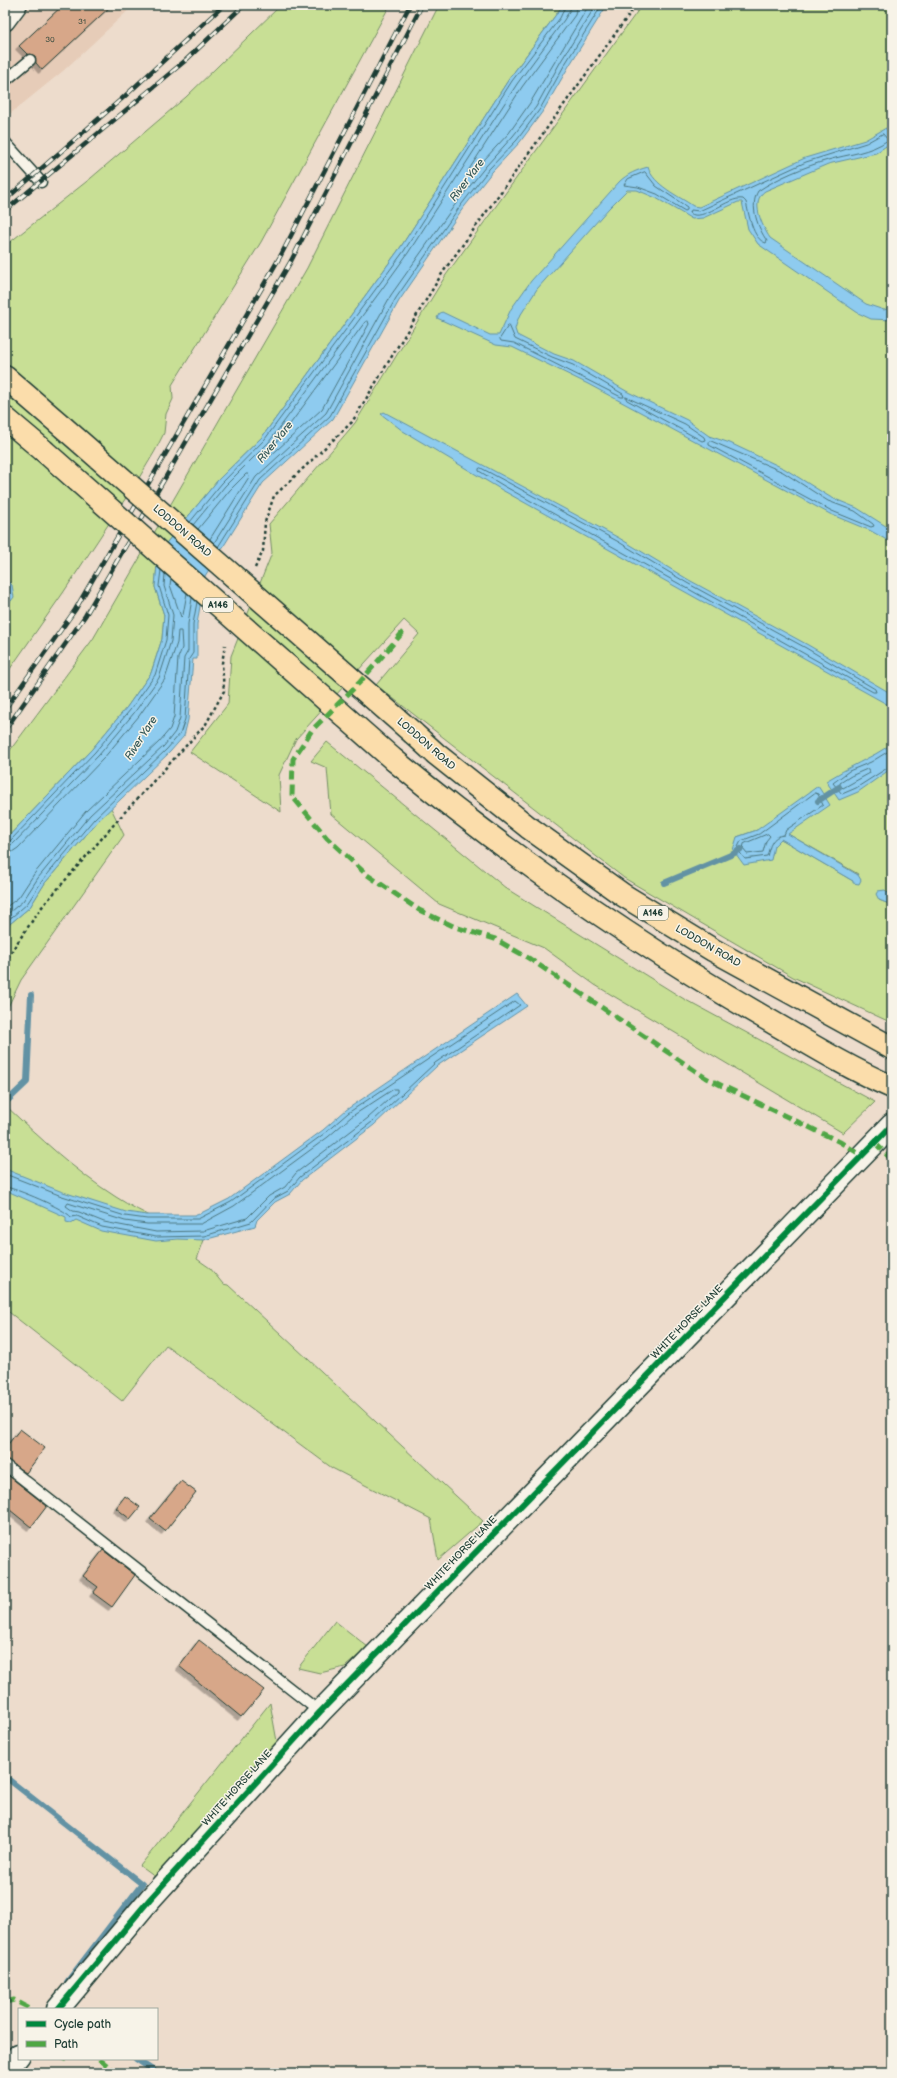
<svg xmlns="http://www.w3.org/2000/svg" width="897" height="2078" font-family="'Balsamiq Sans',sans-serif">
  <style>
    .built { fill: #e6ccb8 }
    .green { fill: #c8df95; stroke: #748e64; fill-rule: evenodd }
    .water { fill: #8ecbef; stroke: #6292a4 }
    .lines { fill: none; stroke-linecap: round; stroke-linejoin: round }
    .shore { stroke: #4b767f; stroke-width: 1 }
    .stream { stroke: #6292a4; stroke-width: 6 }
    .building { fill: #d7a789; stroke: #1f3d34; filter: url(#shadow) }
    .service-casing { stroke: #1f3d34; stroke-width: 13 }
    .minor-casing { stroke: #1f3d34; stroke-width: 22 }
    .tertiary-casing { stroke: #1f3d34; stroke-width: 25 }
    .trunk-casing { stroke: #1f3d34; stroke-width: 25 }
    .path { stroke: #1f3d34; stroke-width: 2.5; stroke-dasharray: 3 3; stroke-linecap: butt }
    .service { stroke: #f7f3e8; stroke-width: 10 }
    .minor { stroke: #f7f3e8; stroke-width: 19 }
    .tertiary { stroke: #f7f3e8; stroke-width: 22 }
    .trunk { stroke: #fbddab; stroke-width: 22 }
    .rail-casing { stroke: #1f3d34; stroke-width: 4.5 }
    .rail { stroke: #f7f3e8; stroke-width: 3; stroke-dasharray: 9; stroke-linecap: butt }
    .trunk-bridge-casing { stroke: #1f3d34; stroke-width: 25; stroke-linecap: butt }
    .trunk-bridge { stroke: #fbddab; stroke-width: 22 }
    .quiet { stroke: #4fa644; stroke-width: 5; stroke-dasharray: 10 5; stroke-linecap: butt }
    .cycleway-casing { stroke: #f7f3e8; stroke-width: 8 }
    .cycleway { stroke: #00873e; stroke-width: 6 }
    .labels { text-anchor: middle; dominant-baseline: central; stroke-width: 3; stroke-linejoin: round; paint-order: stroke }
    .number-label { font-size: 8px; fill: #4d5849 }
    .shield { fill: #f7f3e8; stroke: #60746a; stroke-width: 1 }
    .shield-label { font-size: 9px; font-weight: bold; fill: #1f3d34 }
    .street-label { font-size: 10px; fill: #1f3d34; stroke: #f7f3e8 }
    .water-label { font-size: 11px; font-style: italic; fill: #355959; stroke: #f7f3e8 }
  </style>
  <defs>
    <filter id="shadow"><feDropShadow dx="-3.5" dy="3.5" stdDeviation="0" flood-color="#0004"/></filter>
  </defs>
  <rect width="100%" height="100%" fill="#eddccc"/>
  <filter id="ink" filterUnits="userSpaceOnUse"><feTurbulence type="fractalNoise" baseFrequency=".025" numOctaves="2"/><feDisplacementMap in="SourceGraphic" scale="8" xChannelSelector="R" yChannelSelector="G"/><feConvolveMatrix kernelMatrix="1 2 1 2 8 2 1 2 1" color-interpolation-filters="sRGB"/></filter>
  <g filter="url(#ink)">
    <!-- built -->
    <polygon class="built" points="5,5 134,5 63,71 5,118"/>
    <!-- green -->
    <g class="green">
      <polygon points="281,5 390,5 261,242 172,385 173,399 166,414 164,433 155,451 139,478 63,593 5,676 5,246 91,178 186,97"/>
      <polygon points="439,5 563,5 509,79 400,248 262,437 218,480 158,553 155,587 164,615 162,639 151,673 127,707 92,749 5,840 5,757 93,639 307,268"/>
      <path d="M642,5H892V897L885,890L879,900L892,905V1023L793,977L624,878L376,685L419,634L404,620L296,739L279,775L281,812L190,752L228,704L231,656L272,553L269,524L355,423L446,275ZM757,830L788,834L858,874L853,881L781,839L774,846L737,837Z"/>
      <polygon points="327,742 507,889 684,999 875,1102 843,1133 595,985 544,948 439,904 331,814 327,768 311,761"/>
      <polygon points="111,808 124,835 21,980 5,1013 5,928 30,907 45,883 97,822"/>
      <path d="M5,1105C40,1138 75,1171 116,1197C144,1215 174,1227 204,1240L197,1259L210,1268L223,1284L228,1285L483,1521L438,1560L431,1519L332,1468L166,1345L122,1401L5,1309Z"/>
      <polygon points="335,1621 368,1647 345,1667 320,1673 298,1668"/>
      <polygon points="270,1703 278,1747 155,1877 140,1866"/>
    </g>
    <!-- water -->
    <g class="water">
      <polygon points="563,5 607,5 569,66 543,111 520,142 492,172 461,211 399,301 333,419 263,483 205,576 197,624 197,659 193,659 188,720 184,736 170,752 97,822 45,883 30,907 5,928 5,840 92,749 127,707 151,673 162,639 164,615 155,587 158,553 218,480 262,437 400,248 509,79"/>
      <path d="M886,128L892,137V142L876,153L828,164L765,191C750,201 762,226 770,238L866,304L884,310L892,307V320L871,319L858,313L758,244L748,229L742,202H738L703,218L692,219L656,198L637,190H627L609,208L537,289L518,319L515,329L517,335L554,354L574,361L628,392L687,420L709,436L730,443L785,469L830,497L857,508L892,530V543L871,531L830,514L588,384L512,347L496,345L437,318L439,314L442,312L490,335H499L511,309L531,281L619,182C627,174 637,170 648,167C653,185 679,196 693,206L699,207L805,158L865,140Z"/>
      <polygon points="384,412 619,538 689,580 808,645 892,694 892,707 502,490 403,431 381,414"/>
      <polygon points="5,582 9,582 12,585 14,597 11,601 5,603"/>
      <path d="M892,744V768L858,792L839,800L826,781C848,767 871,758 892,744Z"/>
      <polygon points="818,786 830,805 788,834 858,875 861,880 859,884 853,883 853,881 781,839 774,846 771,860 744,865 733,850 737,837 757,830"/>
      <polygon points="885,890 892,897 892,905 879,900 876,894 878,891"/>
      <polygon points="517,994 527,1006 437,1066 374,1125 302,1180 290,1194 275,1202 257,1220 255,1226 204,1240 178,1239 156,1241 101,1231 76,1220 71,1223 66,1222 66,1217 5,1190 5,1169 60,1191 126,1212 147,1215 197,1215 229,1199 323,1130 346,1110"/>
    </g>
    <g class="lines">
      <!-- shore -->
      <g class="shore">
        <polyline points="577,5 575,15 522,87 468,171 469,174 471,174 509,133 530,103 589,5"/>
        <path d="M883,134L888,140C870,153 848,154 828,160C806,166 775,179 758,191C749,206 758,228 767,241L766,243C752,239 749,214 746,202L743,199C728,196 702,223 690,213L691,210L699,211L806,162L866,143Z"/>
        <polygon points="645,172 656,186 687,207 687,210 685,211 657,194 638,187 624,185 628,179"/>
        <polygon points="368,321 369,324 322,409 267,459 264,459 264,456 274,446 365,322"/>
        <polygon points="509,325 515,339 552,357 573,365 623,394 624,397 621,397 514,343 501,341 500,339"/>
        <polygon points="626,397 685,424 704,437 705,440 702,441 627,400"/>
        <polygon points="711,441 783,472 828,501 855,511 873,524 874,526 871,527 832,511 709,445 709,442"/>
        <polygon points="481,468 617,541 687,583 806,648 875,689 876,692 873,692 504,486 479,471 479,469"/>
        <polyline points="190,522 222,483 265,439 378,286 404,251 512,81 560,18 566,5"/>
        <polyline points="193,525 225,486 269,442 382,289 408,253 517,84 564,20 570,10 571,5"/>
        <polyline points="198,529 230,490 246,474 248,474 249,477 210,539"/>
        <polyline points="214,543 256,477 326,413 391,295 454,206 486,166 513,136 536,107 561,61 596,5"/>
        <polyline points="218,547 260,480 330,416 396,298 458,209 489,169 517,140 540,109 565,64 602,5"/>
        <polyline points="171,579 170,585 181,617 183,615 187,593"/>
        <polyline points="892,749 871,762 849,771 833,783 842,794 856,788 892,765"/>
        <polygon points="868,769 870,773 843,788 840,785 840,783 851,776"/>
        <path d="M815,793L818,794L823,805L786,830L784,835C771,836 770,847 767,856L745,859L737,849L741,841L759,834Z"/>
        <polygon points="768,834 770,836 766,841 763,852 747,854 743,849 744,844"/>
        <polyline points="5,842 10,841 95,752 131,709 155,675 166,640 168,615 159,586 161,570"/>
        <polyline points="5,847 13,844 99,755 134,713 159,678 171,641 173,615 164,586 165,574"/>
        <polyline points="5,853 12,852 18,848 103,759 139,716 165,679 177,643 178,631 181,631 182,648 178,658 174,717 170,729 159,742 86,811 34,874 19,897 5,908"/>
        <polyline points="5,916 23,901 38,878 90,815 164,746 175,732 180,718 184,658 188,651 188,624 192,598"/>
        <polyline points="5,923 27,904 42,881 94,819 167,749 180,734 185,719 189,659 193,653 193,624 197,602"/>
        <polygon points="394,1089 397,1089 397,1092 368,1118 296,1173 285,1187 269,1196 247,1218 203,1231 156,1232 104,1222 79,1212 73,1211 66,1206 68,1203 125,1221 147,1224 201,1224 234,1206 328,1137 351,1117"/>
        <path d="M5,1174L59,1195L125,1216L147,1219H198L231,1202L325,1133L348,1113L515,1001L520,1005L435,1063L372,1122L300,1177L288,1191L273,1199L251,1222L204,1236L156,1237L102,1227L77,1216L71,1217C65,1209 16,1188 5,1187"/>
      </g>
      <!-- stream -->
      <g class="stream">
        <polyline points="818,801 839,787"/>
        <polyline points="664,883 733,854 741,849"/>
        <polyline points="5,1103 27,1082 31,995"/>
        <polyline points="8,1779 142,1884 67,1982"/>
        <polyline points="136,2059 157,2073"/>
      </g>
    </g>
    <!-- building -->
    <g class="building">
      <polygon points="63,5 112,5 42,70 36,63 35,56 27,54 19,46"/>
      <polygon points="20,1429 45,1448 26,1473 5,1459 5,1448"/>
      <polygon points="5,1473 47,1506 31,1527 5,1506"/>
      <polygon points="181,1481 196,1492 165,1531 150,1519"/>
      <polygon points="125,1496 140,1507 130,1519 116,1508"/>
      <polygon points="103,1550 135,1575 112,1607 93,1593 98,1587 83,1576"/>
      <polygon points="199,1640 264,1690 241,1717 179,1666"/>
    </g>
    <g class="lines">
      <!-- service casing -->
      <g class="service-casing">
        <g id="service">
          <polyline points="5,81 30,60"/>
          <polyline points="5,142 41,182"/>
          <polyline points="5,1465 320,1712"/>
        </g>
      </g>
      <!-- minor casing -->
      <g class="minor-casing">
        <polyline id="minor" points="5,21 17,5"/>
      </g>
      <!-- tertiary casing -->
      <g class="tertiary-casing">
        <g id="tertiary">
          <polyline points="58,2009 150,1899 320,1712 892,1125"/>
          <polyline points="5,2072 19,2055"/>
        </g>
      </g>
      <!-- trunk casing -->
      <g class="trunk-casing">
        <g id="trunk">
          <polyline points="5,377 63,427"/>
          <polyline points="5,418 43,450"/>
          <polyline points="413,733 436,754 528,827 623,895 713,950 892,1048"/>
          <path d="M394,760C509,855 631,940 760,1015C803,1040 846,1067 892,1087"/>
        </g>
      </g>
      <!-- path -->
      <g class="path">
        <polyline points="255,568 263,551 265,522 274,496 352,422 443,272 636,5"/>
        <polyline points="5,963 13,949 41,908 124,813 206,724 224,691 222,663 225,645"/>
      </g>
      <!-- service -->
      <use href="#service" class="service"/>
      <!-- minor -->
      <use href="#minor" class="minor"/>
      <!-- tertiary -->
      <use href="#tertiary" class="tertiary"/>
      <!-- trunk -->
      <use href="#trunk" class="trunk"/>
      <!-- rail casing -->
      <g class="rail-casing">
        <g id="rail">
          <polyline points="5,200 125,96 224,5"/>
          <polyline points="5,211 186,60 244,5"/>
          <polyline points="5,709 75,610 281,255 410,5"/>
          <polyline points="5,730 85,616 291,261 422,5"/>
        </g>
      </g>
      <!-- rail -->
      <use href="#rail" class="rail"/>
      <!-- trunk-bridge casing -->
      <g class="trunk-bridge-casing">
        <g id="trunk-bridge">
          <polyline points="63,427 413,733"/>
          <polyline points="43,450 394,760"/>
        </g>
      </g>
      <!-- trunk-bridge -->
      <use href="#trunk-bridge" class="trunk-bridge"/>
      <!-- quiet -->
      <g class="quiet">
        <polyline points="403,632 360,682 312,730 293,759 292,796 327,838 366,874 419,910 455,927 495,939 530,959 706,1078 840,1142 863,1156"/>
        <polyline points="875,1143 892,1160"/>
        <polyline points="5,2002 14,2000 31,2009"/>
        <polyline points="99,2059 117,2073"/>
        <polyline points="64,2061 65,2059"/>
      </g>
      <!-- cycleway casing -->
      <g class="cycleway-casing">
        <polyline id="cycleway" points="58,2009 150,1899 320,1712 892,1125"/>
      </g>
      <!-- cycleway -->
      <use href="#cycleway" class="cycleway"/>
    </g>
  </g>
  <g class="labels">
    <!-- number labels -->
    <g class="number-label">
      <text x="82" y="21">31</text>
      <text x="50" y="39">30</text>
    </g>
    <!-- shield labels -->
    <g class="shield">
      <rect x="203" y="598" width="30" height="14" rx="3"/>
      <rect x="638" y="906" width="30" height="14" rx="3"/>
    </g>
    <g class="shield-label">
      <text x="218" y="605">A146</text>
      <text x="653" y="913">A146</text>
    </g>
    <!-- street labels -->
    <g class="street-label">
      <text transform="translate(182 531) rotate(41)">LODDON ROAD</text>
      <text transform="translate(426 744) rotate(41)">LODDON ROAD</text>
      <text transform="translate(708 946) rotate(30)">LODDON ROAD</text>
      <text transform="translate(687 1322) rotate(-46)">WHITE HORSE LANE</text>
      <text transform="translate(461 1553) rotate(-46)">WHITE HORSE LANE</text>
      <text transform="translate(237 1788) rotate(-48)">WHITE HORSE LANE</text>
    </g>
    <!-- water labels -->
    <g class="water-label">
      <text transform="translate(467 180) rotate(-53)">River Yare</text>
      <text transform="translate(275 442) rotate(-51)">River Yare</text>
      <text transform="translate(141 738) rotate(-57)">River Yare</text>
    </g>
  </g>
  <!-- margin -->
  <rect width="897" height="2078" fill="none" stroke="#f7f3e8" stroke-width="20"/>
  <rect x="10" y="10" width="877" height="2058" fill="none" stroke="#1f3d34" stroke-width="1.5" filter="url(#ink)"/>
  <!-- legend -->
  <rect x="18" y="2008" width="140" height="52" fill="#f7f3e8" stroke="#a1aaa0"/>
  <rect x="26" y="2021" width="20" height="6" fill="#00873e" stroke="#a1aaa0"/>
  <text x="54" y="2028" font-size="12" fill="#1f3d34">Cycle path</text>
  <rect x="26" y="2041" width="20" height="6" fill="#4fa644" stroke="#a1aaa0"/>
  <text x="54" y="2048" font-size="12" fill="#1f3d34">Path</text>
</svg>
